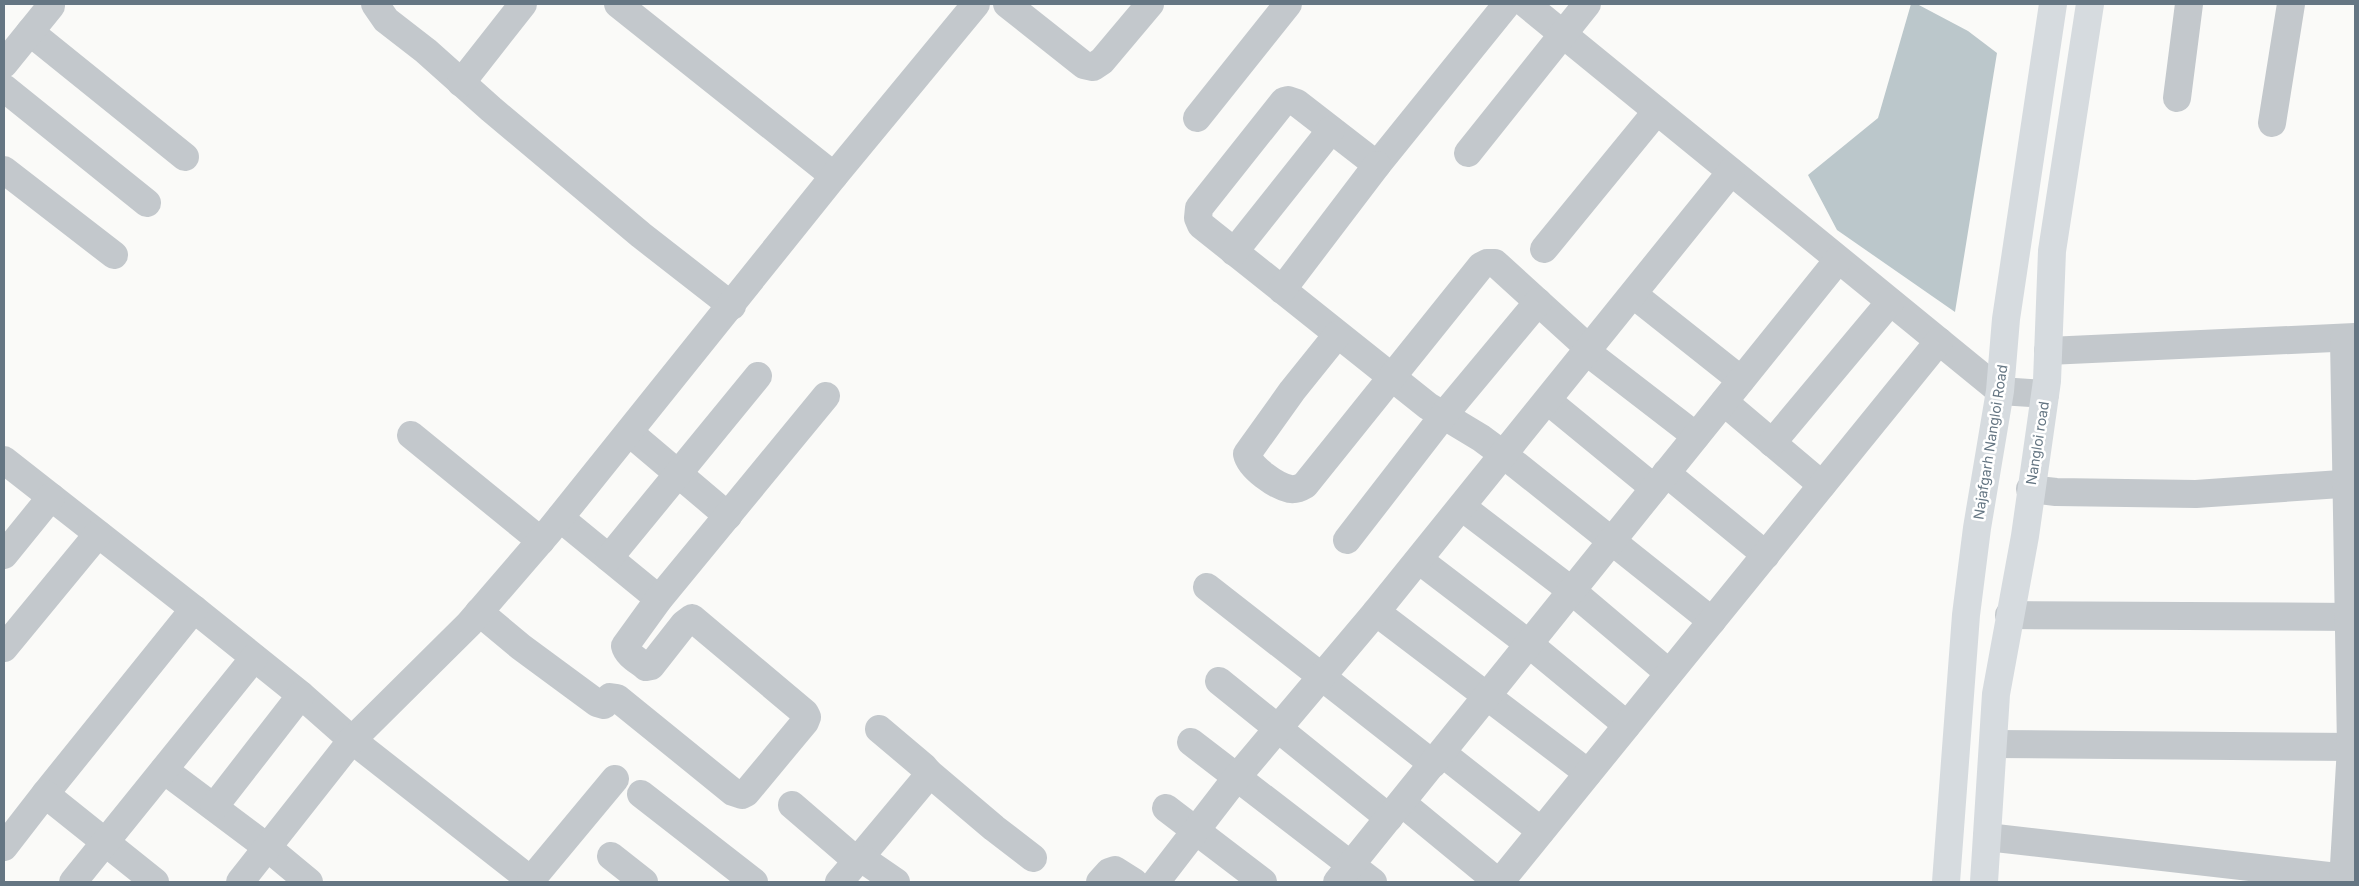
<svg xmlns="http://www.w3.org/2000/svg" width="2359" height="886" font-family="Inter,sans-serif">
  <style>
    .water { fill: #bbc7cb }
    .lines { fill: none; stroke-linecap: round; stroke-linejoin: round }
    .minor { stroke: #c3c8cc; stroke-width: 28 }
    .major { stroke: #d6dbdf; stroke-width: 28 }
    .labels { text-anchor: middle; dominant-baseline: central; stroke-width: 5; stroke-linejoin: round; paint-order: stroke }
    .street-label { font-size: 14px; fill: #657683; stroke: #fff }
  </style>
  <rect width="100%" height="100%" fill="#fafaf8"/>
  <!-- water -->
  <polygon class="water" points="1911,4 1917,4 1968,31 1997,53 1955,312 1837,230 1808,175 1878,118"/>
  <g class="lines">
    <!-- minor -->
    <g class="minor">
      <polyline points="375,4 386,20 426,51 491,109 641,235 732,306"/>
      <polyline points="618,4 834,176"/>
      <polyline points="1007,4 1084,65 1093,67 1102,61 1150,4"/>
      <polyline points="1507,4 1377,165 1297,103 1288,100 1284,101 1199,208 1198,218 1201,225 1428,406 1481,438 1504,455 1712,621"/>
      <polyline points="1526,4 2000,391 2045,394"/>
      <polyline points="30,32 185,157"/>
      <polyline points="4,64 51,6"/>
      <polyline points="461,83 523,4"/>
      <polyline points="4,88 147,203"/>
      <polyline points="2177,98 2189,4"/>
      <polyline points="1197,118 1288,4"/>
      <polyline points="2272,123 2291,4"/>
      <polyline points="1468,153 1587,4"/>
      <polyline points="4,170 114,255"/>
      <polyline points="1544,249 1657,111"/>
      <polyline points="1234,252 1331,130"/>
      <polyline points="1282,290 1377,165"/>
      <polyline points="1634,295 1741,380"/>
      <path d="M1337,335L1292,391L1247,454C1250,468 1276,486 1290,489C1296,490 1300,488 1305,485L1481,266L1487,263H1495L1583,343"/>
      <polyline points="2048,351 2355,337"/>
      <polyline points="1587,352 1696,436"/>
      <polyline points="1548,401 1654,488"/>
      <polyline points="1724,402 1822,485"/>
      <polyline points="630,433 728,516"/>
      <polyline points="411,435 541,541"/>
      <polyline points="1772,443 1890,302"/>
      <polyline points="4,460 194,609 301,695 352,740 533,882"/>
      <polyline points="1666,473 1766,555"/>
      <polyline points="2030,489 2056,492 2196,494 2355,483"/>
      <polyline points="1462,507 1572,591 1669,673"/>
      <polyline points="560,518 659,599"/>
      <polyline points="1347,540 1443,416 1538,302"/>
      <polyline points="4,555 51,497"/>
      <polyline points="609,558 758,376"/>
      <polyline points="1419,560 1529,644 1627,725"/>
      <polyline points="1207,587 1433,764"/>
      <path d="M479,612L521,647L597,703L604,705L610,697L617,698L733,792L742,795L746,793L805,722L807,717L805,713L692,618L684,624L651,666L646,667C639,661 627,655 625,646L659,599L826,396"/>
      <polyline points="1376,612 1588,773"/>
      <polyline points="2009,615 2355,617"/>
      <polyline points="4,648 98,534"/>
      <polyline points="1219,681 1389,818"/>
      <polyline points="1191,742 1373,882"/>
      <polyline points="1993,744 2355,747"/>
      <polyline points="1442,753 1541,831"/>
      <polyline points="164,770 268,848 309,882"/>
      <polyline points="928,772 994,828 1033,858"/>
      <polyline points="45,794 194,609"/>
      <polyline points="641,794 754,882"/>
      <polyline points="1402,803 1498,882"/>
      <polyline points="792,805 857,861 928,776 928,772 924,767 879,729"/>
      <polyline points="214,807 301,695"/>
      <polyline points="1166,808 1263,882"/>
      <polyline points="1987,837 2355,879"/>
      <polyline points="4,847 45,794 155,882"/>
      <polyline points="611,856 644,882"/>
      <polyline points="531,880 615,779"/>
      <polyline points="73,882 254,658"/>
      <polyline points="240,882 352,740 469,624 550,530 834,176 976,4"/>
      <polyline points="839,882 857,861 864,860 896,882"/>
      <polyline points="1100,882 1109,872 1115,870 1134,882"/>
      <polyline points="1156,882 1237,777 1376,612 1731,172"/>
      <polyline points="1337,882 1838,260"/>
      <polyline points="1500,882 1939,341"/>
      <polyline points="2343,882 2351,747 2344,339"/>
    </g>
    <!-- major -->
    <g class="major">
      <polyline points="1946,882 1966,615 1977,528 2000,391 2006,319 2053,4"/>
      <polyline points="1984,882 1996,694 2025,536 2047,381 2052,251 2090,4"/>
    </g>
  </g>
  <g class="labels">
    <!-- street labels -->
    <g class="street-label">
      <text transform="translate(1990 442) rotate(-81)">Najafgarh Nangloi Road</text>
      <text transform="translate(2037 443) rotate(-81)">Nangloi road</text>
    </g>
  </g>
  <!-- border -->
  <rect width="2359" height="886" fill="none" stroke="#657683" stroke-width="10"/>
</svg>
